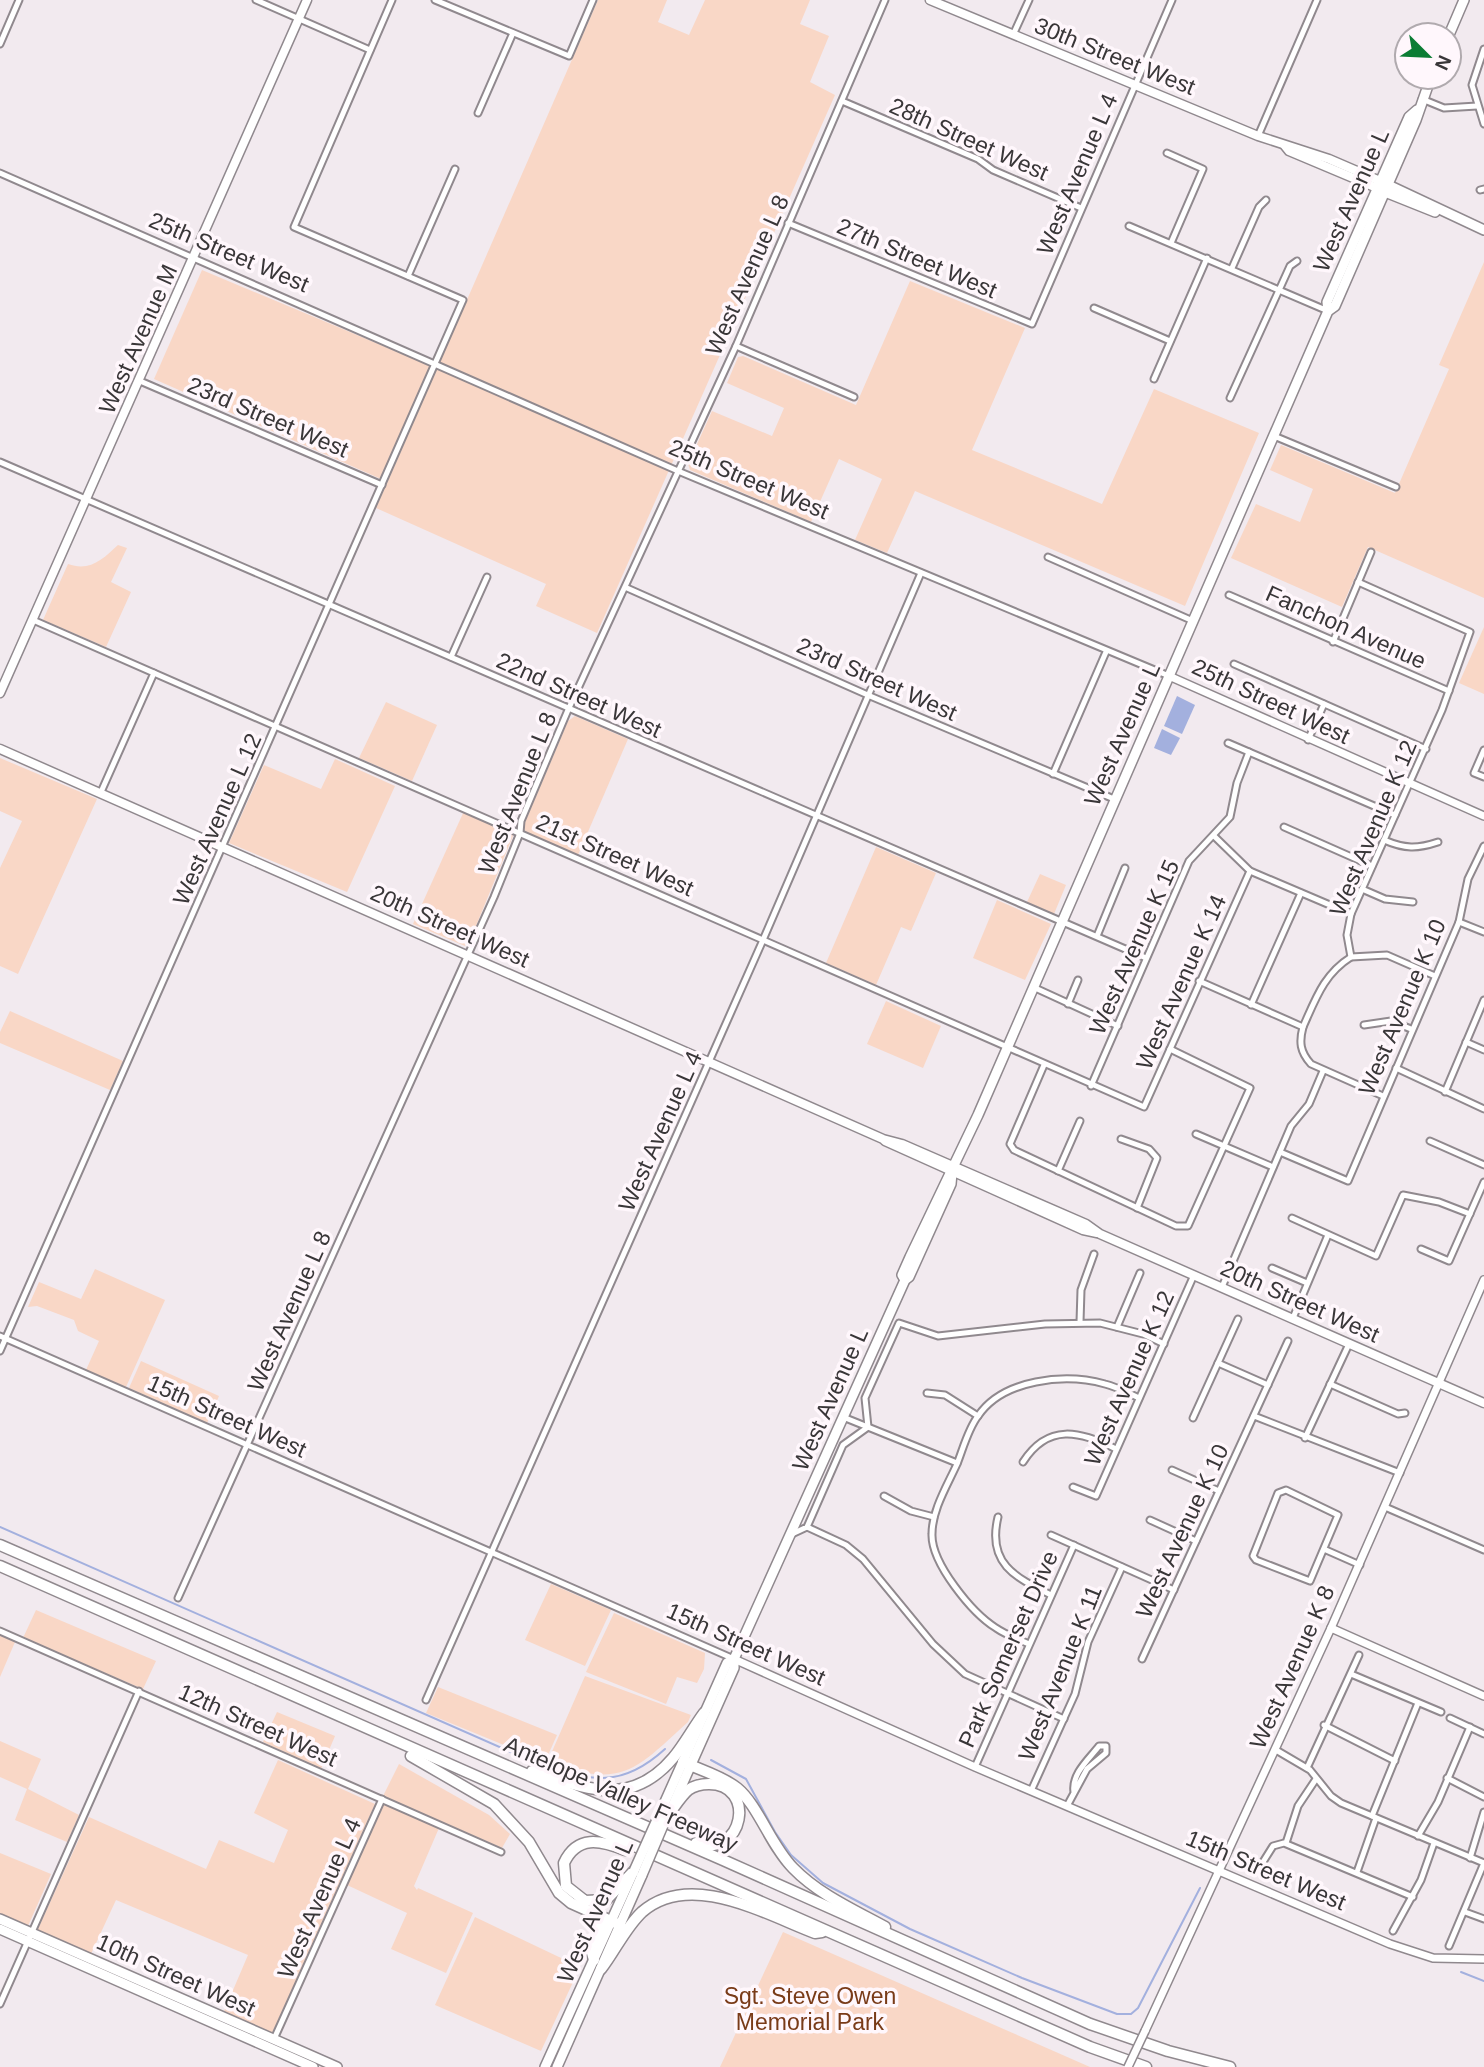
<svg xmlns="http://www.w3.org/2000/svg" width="1484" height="2067" font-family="Helvetica,sans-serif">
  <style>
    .green { fill: #f9d7c6 }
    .water { fill: #a3b0de }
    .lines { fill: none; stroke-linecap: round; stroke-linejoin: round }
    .stream { stroke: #a3b0de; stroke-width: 2 }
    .minor-casing { stroke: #90898e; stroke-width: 9 }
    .tertiary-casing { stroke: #90898e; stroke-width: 10 }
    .secondary-casing { stroke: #90898e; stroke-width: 11 }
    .primary-casing { stroke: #90898e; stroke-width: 12 }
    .motorway-casing { stroke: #90898e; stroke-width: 13 }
    .minor { stroke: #fff; stroke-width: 5 }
    .tertiary { stroke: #fff; stroke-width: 7 }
    .secondary { stroke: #fff; stroke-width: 8 }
    .primary { stroke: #fff; stroke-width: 9 }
    .motorway { stroke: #fff; stroke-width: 10 }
    .tertiary-bridge-casing { stroke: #90898e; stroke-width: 10; stroke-linecap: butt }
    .primary-bridge-casing { stroke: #90898e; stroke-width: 12; stroke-linecap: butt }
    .tertiary-bridge { stroke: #fff; stroke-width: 7 }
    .primary-bridge { stroke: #fff; stroke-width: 9 }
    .labels { text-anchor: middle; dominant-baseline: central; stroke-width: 7; stroke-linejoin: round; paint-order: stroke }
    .street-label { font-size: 23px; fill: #393638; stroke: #fff7fc }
    .park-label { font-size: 23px; fill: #793b18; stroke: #fff7fc }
  </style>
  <rect width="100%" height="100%" fill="#f2eaef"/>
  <!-- green -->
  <g class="green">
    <polygon points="598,0 667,0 658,22 689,35 705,0 810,0 800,24 829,36 810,82 835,95 597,633 536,606 546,584 376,508"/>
    <polygon points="1484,262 1484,598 1368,547 1342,607 1231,558 1256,504 1300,522 1313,489 1270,470 1281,445 1395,493 1449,369 1439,365"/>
    <polygon points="202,270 431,366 381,479 154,379"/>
    <polygon points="910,281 1025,328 972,450 1102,504 1154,389 1259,433 1185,606 915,491 887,553 855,540 882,479 839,459 811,522 690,470 688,464 712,411 772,436 784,408 727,383 738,357 743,356 856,405"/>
    <path d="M118,545L127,548L111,582L131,592L106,647L43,620L68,564C90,572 103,559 118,545Z"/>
    <polygon points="1484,627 1484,694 1459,683"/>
    <polygon points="386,702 437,725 412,781 359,758"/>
    <polygon points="575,716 628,739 578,855 526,832 523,827 568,721"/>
    <polygon points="0,758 97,799 18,974 0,966 0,868 22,821 0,811"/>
    <polygon points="335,759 395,786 347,892 229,843 264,765 321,789"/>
    <polygon points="464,811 510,831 513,836 471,938 465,946 413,924"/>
    <polygon points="876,847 936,873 911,931 901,927 876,985 826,963"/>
    <polygon points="1040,874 1066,885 1054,914 1027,902"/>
    <polygon points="997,900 1051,924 1025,980 973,958"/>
    <polygon points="886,1001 941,1026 923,1068 867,1044"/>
    <polygon points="10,1011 123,1061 110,1090 0,1043 0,1032"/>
    <polygon points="95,1269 165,1300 126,1387 86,1370 99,1341 78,1331 74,1320 37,1306 28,1307 39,1282 81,1299"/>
    <polygon points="141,1361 219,1396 207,1423 129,1388"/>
    <polygon points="551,1584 611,1610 585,1666 525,1640"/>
    <polygon points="36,1610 156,1661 143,1689 23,1638"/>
    <polygon points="614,1613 705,1653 704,1669 697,1683 677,1677 666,1704 586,1672"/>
    <polygon points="0,1635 15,1642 0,1677"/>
    <path d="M585,1676L691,1715L688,1722C632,1773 624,1787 547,1763Z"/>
    <polygon points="438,1687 557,1735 545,1762 426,1713"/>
    <polygon points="277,1712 335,1736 321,1769 263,1742"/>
    <polygon points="0,1741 41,1759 28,1789 79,1815 67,1842 15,1820 27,1789 0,1777"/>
    <polygon points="278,1760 375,1804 270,2038 222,2016 248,1955 116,1900 91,1954 37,1931 89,1817 206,1869 219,1840 274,1863 288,1830 254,1813"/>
    <polygon points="399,1764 489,1815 510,1834 502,1848 383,1796"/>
    <polygon points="384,1803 439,1828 414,1886 417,1890 418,1888 473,1913 446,1973 391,1949 407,1913 347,1885"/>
    <polygon points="0,1853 51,1874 28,1926 0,1914"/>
    <polygon points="475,1917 580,1967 541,2051 435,2005"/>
    <polygon points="783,1932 1090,2067 720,2067"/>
  </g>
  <!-- water -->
  <g class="water">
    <polygon points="1177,696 1195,705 1182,734 1164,726"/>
    <polygon points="1162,729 1180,738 1171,755 1154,748"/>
  </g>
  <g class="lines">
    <!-- stream -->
    <g class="stream">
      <path d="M0,1527L538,1764C591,1780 620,1790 665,1749"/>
      <polyline points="711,1760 746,1779 775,1832 791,1855 823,1883 910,1929 1022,1978 1117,2014 1131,2014 1138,2008 1200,1888"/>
      <polyline points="1461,1972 1484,1981"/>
    </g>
    <!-- minor casing -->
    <g class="minor-casing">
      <g id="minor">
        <polyline points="256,0 370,50"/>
        <polyline points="435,0 569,56 593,0"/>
        <polyline points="1013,35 1029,0"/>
        <polyline points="0,44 19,0"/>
        <polyline points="1484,49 1472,85 1484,124"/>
        <polyline points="1422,99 1444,108 1477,106"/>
        <polyline points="842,101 978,159 993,170 1081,208"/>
        <polyline points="478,113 513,33"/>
        <polyline points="1258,136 1317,0"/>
        <polyline points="1167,153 1203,169 1171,243"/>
        <polyline points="0,173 678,471 1169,676"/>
        <polyline points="1480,190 1484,189"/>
        <polyline points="788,223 1032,324 1172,0"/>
        <polyline points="1129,226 1328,311"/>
        <polyline points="1232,268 1259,207 1266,200"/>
        <polyline points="408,276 455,169"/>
        <polyline points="1094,308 1170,341"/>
        <polyline points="736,346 854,397"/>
        <polyline points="1154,379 1207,258"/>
        <polyline points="140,381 382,485"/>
        <polyline points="1230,398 1290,266 1297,261"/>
        <polyline points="1274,436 1396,487"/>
        <polyline points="0,462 1146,958"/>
        <polyline points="1048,557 1193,621"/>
        <polyline points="627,588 870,696 1114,799"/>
        <polyline points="1229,595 1449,691"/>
        <polyline points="33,620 1144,1107 1250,871"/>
        <polyline points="1333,642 1371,552"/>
        <polyline points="451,657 487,577"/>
        <polyline points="1234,664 1426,749"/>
        <polyline points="1308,740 1324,704"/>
        <polyline points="1228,743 1395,815"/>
        <polyline points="1484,750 1474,773 1484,777"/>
        <polyline points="1053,774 1106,652"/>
        <polyline points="101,792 154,673"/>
        <polyline points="1284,827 1372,866"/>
        <polyline points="1214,836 1250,871 1351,914"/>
        <path d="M1384,840C1405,849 1417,849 1438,842"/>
        <polyline points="1362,889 1385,899 1413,902"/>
        <polyline points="1459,922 1484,932"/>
        <polyline points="1097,936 1125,868"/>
        <polyline points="1351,957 1387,955 1435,976"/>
        <path d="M1199,981L1303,1027C1299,1042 1300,1052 1311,1064L1383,1096"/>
        <polyline points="1033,987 1118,1026"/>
        <polyline points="1068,1004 1078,980"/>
        <polyline points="1251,1005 1301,893"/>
        <polyline points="1364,1025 1391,1021 1411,1029"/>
        <path d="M1303,1027C1316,998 1324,974 1351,957L1347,935L1351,914L1442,710L1470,632L1358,582"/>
        <polyline points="1466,1042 1484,1050"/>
        <polyline points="1044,1065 1010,1144 1014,1150 1176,1226 1188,1226 1250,1088 1170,1049"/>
        <polyline points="1396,1068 1484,1109"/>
        <polyline points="1091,1086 1189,861 1230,817 1237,783 1249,752"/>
        <polyline points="1445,1092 1484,1000"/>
        <polyline points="1196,1134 1273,1167"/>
        <polyline points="1121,1139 1149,1149 1157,1158 1137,1208"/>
        <polyline points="1430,1141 1484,1165"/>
        <polyline points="1280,1152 1348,1181 1459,922 1468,879 1484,846"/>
        <polyline points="1058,1171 1080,1121"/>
        <polyline points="1292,1218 1376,1256 1403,1195 1439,1202 1470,1214"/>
        <polyline points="1421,1249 1449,1261 1484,1182"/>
        <polyline points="1272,1268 1307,1283"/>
        <polyline points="1222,1287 1291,1126 1309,1104 1323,1071"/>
        <polyline points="1293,1318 1328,1235"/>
        <polyline points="1080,1322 1081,1290 1094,1254"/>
        <polyline points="1117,1327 1140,1273"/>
        <polyline points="0,1336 734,1659"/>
        <polyline points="0,1351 463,300 294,227 392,0"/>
        <polyline points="1218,1363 1268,1385"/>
        <polyline points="1330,1384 1398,1414 1405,1413"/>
        <polyline points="927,1393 945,1395 978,1416"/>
        <polyline points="1254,1416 1400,1473"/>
        <polyline points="843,1417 957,1463"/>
        <polyline points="1193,1418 1238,1319"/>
        <polyline points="1305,1438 1349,1344"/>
        <path d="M1023,1462C1048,1423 1080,1431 1116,1449"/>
        <polyline points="1172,1470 1219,1491"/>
        <polyline points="1073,1487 1096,1496 1194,1275"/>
        <polygon points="1286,1490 1338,1515 1310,1581 1256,1560 1253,1556 1278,1493"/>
        <polyline points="884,1496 911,1511 934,1517"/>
        <polyline points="1385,1507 1484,1550"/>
        <path d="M998,1517C987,1563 1014,1577 1051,1595"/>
        <polyline points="1150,1520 1196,1541"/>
        <polyline points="807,1527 846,1545 863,1559 933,1644 965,1674 1064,1719"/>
        <polyline points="792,1534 807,1527 843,1445 868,1427 865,1398 899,1323 938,1336 1045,1324 1100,1323 1143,1334 1164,1344"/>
        <polyline points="1051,1535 1174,1590"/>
        <polyline points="1326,1550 1360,1565"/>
        <polyline points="178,1598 494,897 520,833 521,821 568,710 736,346 885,0"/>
        <polyline points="0,1631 501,1852"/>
        <path d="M1029,1644C1018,1639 1006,1635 996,1628C972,1613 931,1563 932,1534C932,1510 947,1486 957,1464C963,1449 968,1429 978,1416C1003,1379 1065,1373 1105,1384C1117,1387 1128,1393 1139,1398"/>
        <polyline points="1142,1659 1288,1341"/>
        <polyline points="1351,1674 1441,1712"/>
        <polyline points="426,1700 763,940 921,573"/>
        <polyline points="1450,1718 1484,1734"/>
        <polyline points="1324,1725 1395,1761"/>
        <polyline points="1276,1750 1310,1770 1331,1796 1341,1803 1484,1863"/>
        <polyline points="975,1767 1074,1545"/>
        <polyline points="1307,1768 1359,1655"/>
        <polyline points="1447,1778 1484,1797"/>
        <polyline points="1031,1791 1075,1694 1088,1642 1122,1567"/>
        <path d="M1067,1806L1087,1769L1106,1753V1746H1099C1090,1758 1071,1774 1074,1792"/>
        <polyline points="1372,1816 1418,1703"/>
        <polyline points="1418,1836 1438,1802 1470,1727"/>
        <polyline points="1286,1843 1298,1806 1316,1779"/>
        <polyline points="1470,1858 1484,1812"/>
        <polyline points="1258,1870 1273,1846 1284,1843 1413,1897"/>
        <polyline points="1357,1872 1376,1818"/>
        <polyline points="1465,1912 1484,1919"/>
        <polyline points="1393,1931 1421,1880 1434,1843"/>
        <polyline points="1449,1946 1484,1863"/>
        <polyline points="0,2004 139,1691"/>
        <polyline points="274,2039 382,1799"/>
      </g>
    </g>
    <!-- tertiary casing -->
    <g class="tertiary-casing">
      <g id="tertiary">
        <polyline points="1169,676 1484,816"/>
        <polyline points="1331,1628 1484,1696"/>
        <polyline points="734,1659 975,1767 1390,1944 1433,1958 1484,1959"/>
        <polyline points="1145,2031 1331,1628 1484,1280"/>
      </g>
    </g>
    <!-- secondary casing -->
    <g class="secondary-casing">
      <g id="secondary">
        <polyline points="930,0 1258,136 1329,159 1380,181"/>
        <polyline points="1285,146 1289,151 1377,188"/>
        <polyline points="0,693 307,0"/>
        <polyline points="0,749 883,1139 902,1144 1086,1224 1100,1234 1484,1403"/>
        <polyline points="885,1141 1083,1230 1097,1233"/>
      </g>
    </g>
    <!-- primary casing -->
    <g class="primary-casing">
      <g id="primary">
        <polyline points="1449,35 1464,0"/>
        <polyline points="1384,183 1484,230"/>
        <polyline points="1380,190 1435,212"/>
        <polyline points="1328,311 1327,302 1409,117 1417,110"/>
        <polyline points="905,1280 902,1275 910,1257 978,1115 1328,311 1335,306 1416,120 1431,77"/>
        <polyline points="673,1805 734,1668 734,1659 905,1280 909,1277 951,1184 952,1173"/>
        <polyline points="660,1813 727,1663 734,1659"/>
        <polyline points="0,1919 337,2067"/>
        <polyline points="0,1929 313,2067"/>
        <polyline points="545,2067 633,1873"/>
        <polyline points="557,2067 642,1875"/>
      </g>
    </g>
    <!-- motorway casing -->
    <g class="motorway-casing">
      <g id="motorway">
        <polyline points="0,1545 723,1860 1090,2024 1168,2051 1230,2067"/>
        <polyline points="0,1566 1090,2047 1146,2067"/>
        <polyline points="411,1756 494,1804 529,1842 559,1893 571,1903 620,1925"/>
        <path d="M683,1762C700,1770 722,1776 737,1788C758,1805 771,1846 793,1868C818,1894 854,1910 885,1927"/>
        <path d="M532,1771C585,1788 630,1809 673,1758C684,1745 693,1728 704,1713"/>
        <path d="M667,1816C674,1808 680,1797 688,1790C695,1785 701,1784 709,1784C757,1784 744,1859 696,1843"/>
        <path d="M625,1850C600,1840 577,1835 564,1863L566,1886L585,1901L606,1900L634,1871"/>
        <polyline points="593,1915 601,1923 592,1953 594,1960"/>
        <path d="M601,1969C615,1951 625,1928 642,1912C690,1870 765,1914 815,1933L822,1932"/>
      </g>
    </g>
    <!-- minor -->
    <use href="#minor" class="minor"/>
    <!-- tertiary -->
    <use href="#tertiary" class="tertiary"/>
    <!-- secondary -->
    <use href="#secondary" class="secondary"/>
    <!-- primary -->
    <use href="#primary" class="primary"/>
    <!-- motorway -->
    <use href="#motorway" class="motorway"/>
    <!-- tertiary-bridge casing -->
    <g class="tertiary-bridge-casing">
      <polyline id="tertiary-bridge" points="1128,2067 1145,2031"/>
    </g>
    <!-- primary-bridge casing -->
    <g class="primary-bridge-casing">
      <g id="primary-bridge">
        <polyline points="634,1871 660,1813"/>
        <polyline points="642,1875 667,1816"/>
      </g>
    </g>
    <!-- tertiary-bridge -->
    <use href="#tertiary-bridge" class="tertiary-bridge"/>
    <!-- primary-bridge -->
    <use href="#primary-bridge" class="primary-bridge"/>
  </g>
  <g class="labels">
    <!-- street labels -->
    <g class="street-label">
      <text transform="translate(1115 56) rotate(22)">30th Street West</text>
      <text transform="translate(969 139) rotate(24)">28th Street West</text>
      <text transform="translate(1077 174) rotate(-67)">West Avenue L 4</text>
      <text transform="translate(1351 200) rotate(-66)">West Avenue L</text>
      <text transform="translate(229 252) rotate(23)">25th Street West</text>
      <text transform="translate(917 258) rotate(23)">27th Street West</text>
      <text transform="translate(747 275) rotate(-66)">West Avenue L 8</text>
      <text transform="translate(138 339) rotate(-66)">West Avenue M</text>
      <text transform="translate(268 417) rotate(23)">23rd Street West</text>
      <text transform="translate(749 479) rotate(23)">25th Street West</text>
      <text transform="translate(1346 627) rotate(24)">Fanchon Avenue</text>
      <text transform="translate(877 679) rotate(24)">23rd Street West</text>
      <text transform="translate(579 695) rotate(24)">22nd Street West</text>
      <text transform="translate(1271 701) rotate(25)">25th Street West</text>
      <text transform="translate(1122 734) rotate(-66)">West Avenue L</text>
      <text transform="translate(517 793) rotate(-68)">West Avenue L 8</text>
      <text transform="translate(217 819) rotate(-66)">West Avenue L 12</text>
      <text transform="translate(1373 828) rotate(-67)">West Avenue K 12</text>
      <text transform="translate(615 855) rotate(24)">21st Street West</text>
      <text transform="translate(450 926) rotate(24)">20th Street West</text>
      <text transform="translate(1134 947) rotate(-66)">West Avenue K 15</text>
      <text transform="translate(1181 982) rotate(-66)">West Avenue K 14</text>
      <text transform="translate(1402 1007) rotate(-67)">West Avenue K 10</text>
      <text transform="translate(660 1131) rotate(-66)">West Avenue L 4</text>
      <text transform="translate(1300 1301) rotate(24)">20th Street West</text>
      <text transform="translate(289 1311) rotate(-66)">West Avenue L 8</text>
      <text transform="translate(1129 1378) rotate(-66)">West Avenue K 12</text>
      <text transform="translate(830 1399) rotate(-66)">West Avenue L</text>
      <text transform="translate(227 1416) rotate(24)">15th Street West</text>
      <text transform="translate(1182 1531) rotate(-65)">West Avenue K 10</text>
      <text transform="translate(746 1644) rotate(24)">15th Street West</text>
      <text transform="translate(1008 1649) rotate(-66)">Park Somerset Drive</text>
      <text transform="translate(1292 1667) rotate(-66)">West Avenue K 8</text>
      <text transform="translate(1060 1673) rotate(-68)">West Avenue K 11</text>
      <text transform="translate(258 1725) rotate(24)">12th Street West</text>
      <text transform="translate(621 1794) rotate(24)">Antelope Valley Freeway</text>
      <text transform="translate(1266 1870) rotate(23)">15th Street West</text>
      <text transform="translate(319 1898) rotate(-66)">West Avenue L 4</text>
      <text transform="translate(595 1911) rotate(-66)">West Avenue L</text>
      <text transform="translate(176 1975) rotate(24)">10th Street West</text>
    </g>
    <!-- park labels -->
    <g class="park-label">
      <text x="810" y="1996">Sgt. Steve Owen<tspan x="810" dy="26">Memorial Park</tspan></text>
    </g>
  </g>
  <!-- north arrow -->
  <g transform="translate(1428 56) rotate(114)"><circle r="33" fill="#fff7fc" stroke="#b0aaae" stroke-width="2"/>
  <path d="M0-5L12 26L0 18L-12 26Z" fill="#0b7d34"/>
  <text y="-10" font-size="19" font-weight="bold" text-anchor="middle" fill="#393638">N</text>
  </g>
</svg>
